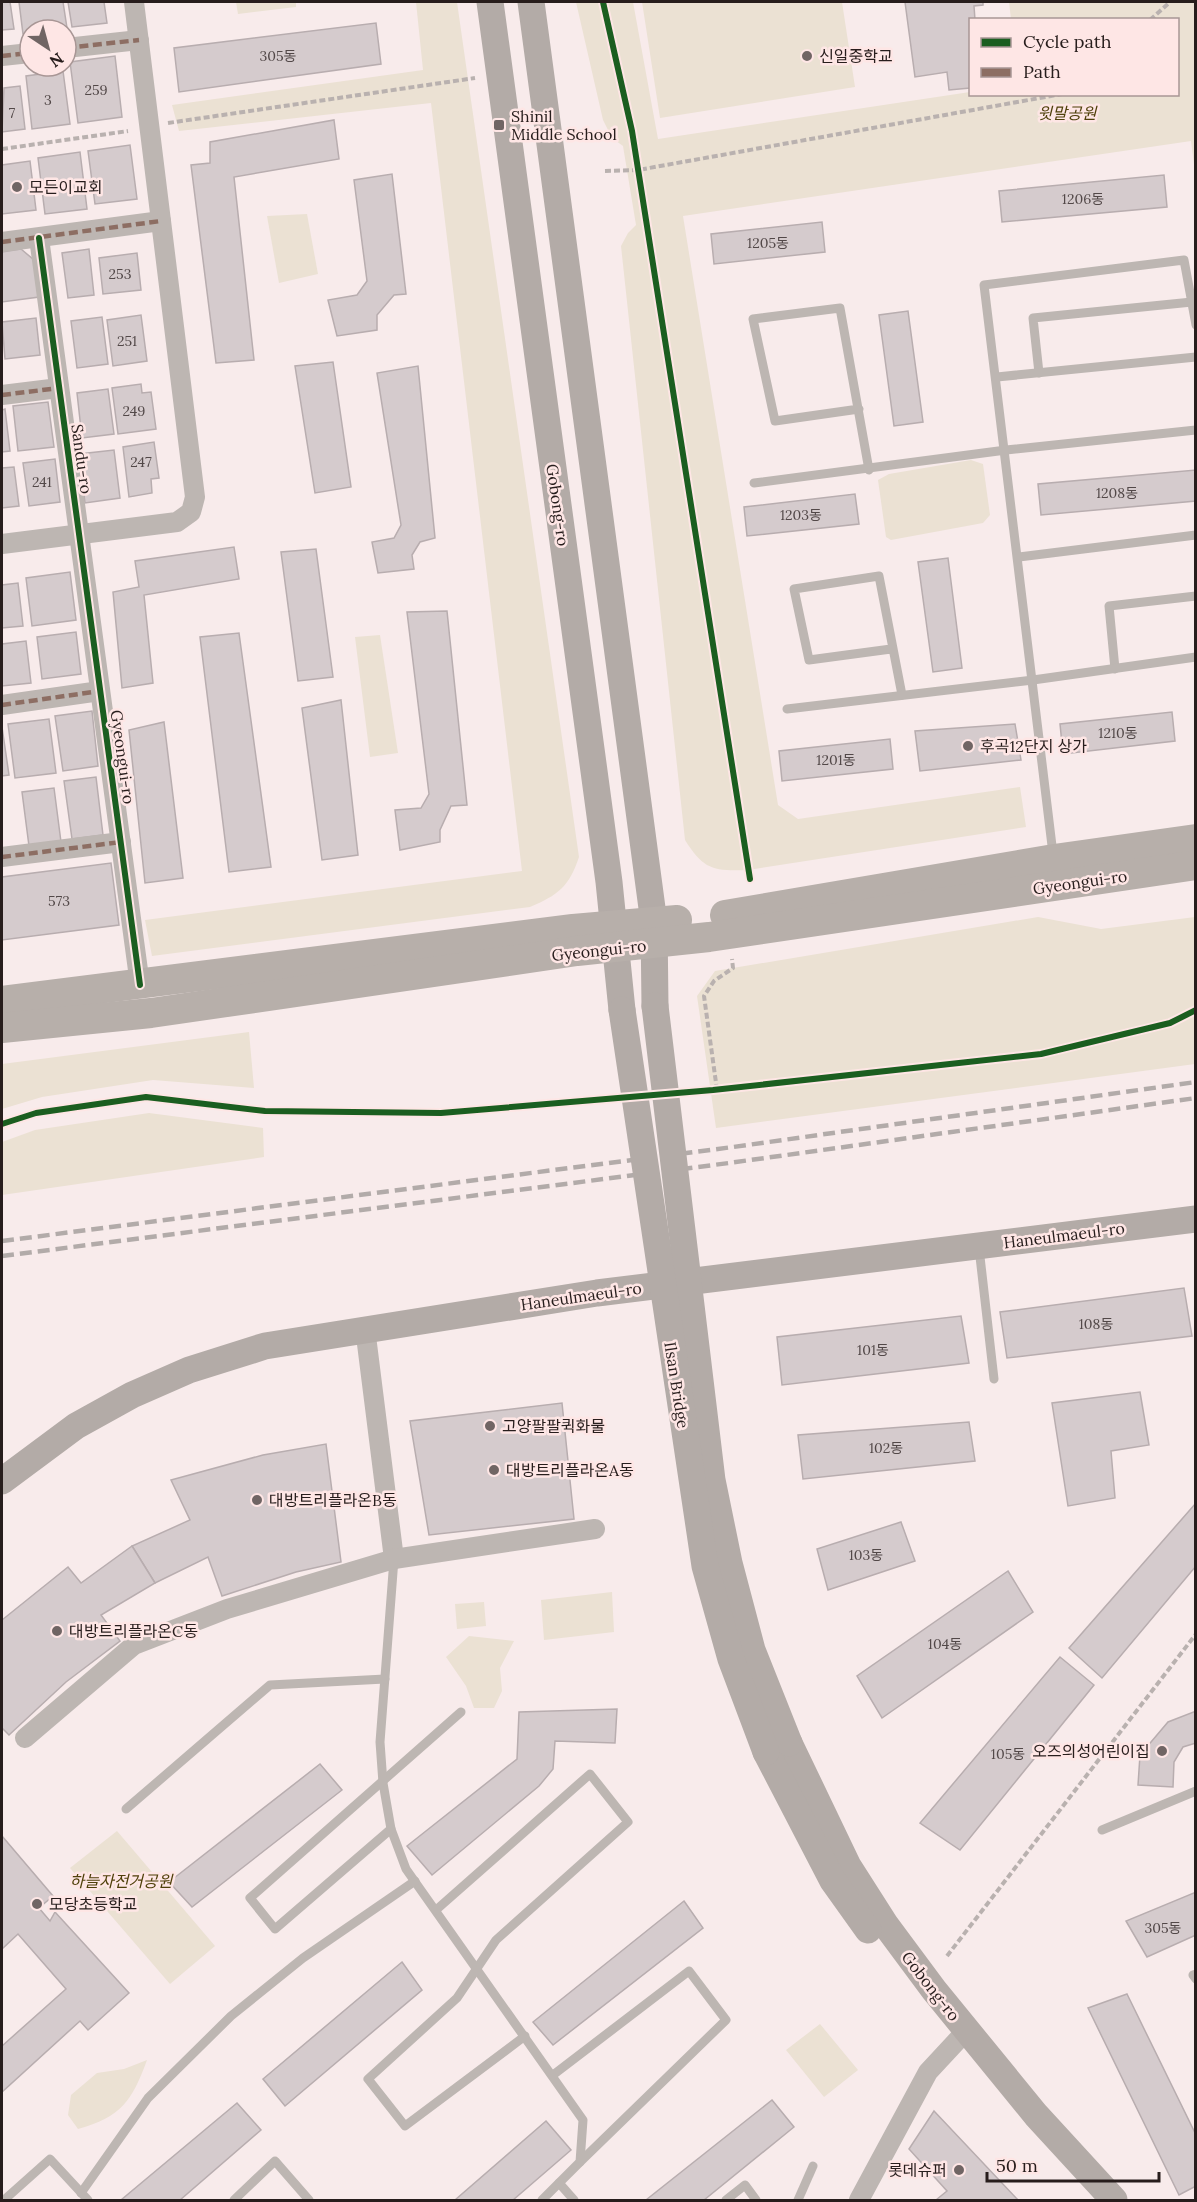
<svg xmlns="http://www.w3.org/2000/svg" width="1197" height="2202" font-family="Lora,'Noto Sans KR',serif">
  <style>
    .green { fill: #ebe1d3 }
    .building { fill: #d5cbcd; stroke: #b8adaf; stroke-width: 1.5 }
    .lines { fill: none; stroke-linecap: round; stroke-linejoin: round }
    .path { stroke: #b9b1af; stroke-width: 4; stroke-dasharray: 6 3; stroke-linecap: butt }
    .lane { stroke: #bdb6b2; stroke-width: 9 }
    .street { stroke: #bdb6b2; stroke-width: 20 }
    .secondary { stroke: #b3aba7; stroke-width: 27 }
    .primary { stroke: #b7afaa; stroke-width: 30 }
    .rail { stroke: #b2aba9; stroke-width: 4.5; stroke-dasharray: 12 6; stroke-linecap: butt }
    .secondary-bridge { stroke: #b3aba7; stroke-width: 27 }
    .quiet { stroke: #8d6e63; stroke-width: 4.5; stroke-dasharray: 9 4.5; stroke-linecap: butt }
    .cycleway-casing { stroke: #fee6e5; stroke-width: 10 }
    .cycleway { stroke: #1b5e20; stroke-width: 6 }
    .poi-dot { fill: #706564; stroke: #fee6e5; stroke-width: 2 }
    .labels { text-anchor: middle; dominant-baseline: central; stroke-width: 5; stroke-linejoin: round; paint-order: stroke }
    .number-label { font-size: 14px; fill: #524848 }
    .poi-label { font-size: 16px; fill: #271d1c; stroke: #fee6e5; text-anchor: start }
    .park-label { font-size: 16px; font-style: italic; fill: #4f400a; stroke: #fee6e5 }
    .street-label { font-size: 16px; fill: #271d1c; stroke: #fee6e5 }
  </style>
  <rect width="100%" height="100%" fill="#f8ebeb"/>
  <!-- green -->
  <g class="green">
    <polygon points="236,2 296,2 296,7 238,14"/>
    <path d="M416,2H457L579,857C569,887 558,895 530,907L152,956L145,920L522,871L431,103L179,131L172,105L423,70Z"/>
    <path d="M576,2H633L658,139L970,92L1178,94V20L1011,19L1009,2H1195V172L1191,141L683,216L778,805L798,819L1020,787L1026,827L748,870C713,871 704,870 685,840L621,246L628,233L636,225L623,146L612,138L603,120Z"/>
    <polygon points="642,2 842,2 855,87 660,118"/>
    <polygon points="307,214 318,274 279,283 267,216"/>
    <polygon points="971,460 983,464 990,515 983,523 891,540 886,537 878,480 889,474"/>
    <polygon points="380,635 398,753 370,757 355,637"/>
    <polygon points="1038,917 1101,929 1195,917 1195,1064 716,1128 697,996 715,971"/>
    <polygon points="249,1032 254,1088 153,1080 42,1097 2,1109 2,1064"/>
    <polygon points="149,1113 263,1128 264,1157 2,1195 2,1142 35,1130"/>
    <polygon points="612,1592 614,1632 544,1640 541,1600"/>
    <polygon points="484,1602 486,1626 457,1629 455,1604"/>
    <polygon points="469,1636 514,1641 500,1668 502,1691 494,1708 474,1708 466,1686 446,1657"/>
    <polygon points="117,1831 215,1946 170,1984 70,1868"/>
    <polygon points="820,2024 858,2070 824,2097 786,2050"/>
    <path d="M147,2060C132,2101 121,2117 78,2129L68,2115L71,2095L97,2073L124,2069Z"/>
  </g>
  <!-- building -->
  <g class="building">
    <polygon points="2,2 10,2 14,29 2,30"/>
    <polygon points="19,2 63,2 67,28 30,30 30,33 23,34"/>
    <polygon points="68,2 104,2 107,23 72,27"/>
    <polygon points="905,2 983,2 983,5 974,6 975,20 970,20 970,88 949,90 947,72 915,77"/>
    <polygon points="376,23 381,64 179,92 174,48"/>
    <polygon points="115,56 122,117 78,123 70,62"/>
    <polygon points="63,71 70,124 32,129 26,76"/>
    <polygon points="20,86 25,129 2,132 4,88"/>
    <polygon points="334,120 339,159 234,177 254,360 216,363 191,165 210,163 210,142"/>
    <polygon points="130,145 137,199 95,204 88,151"/>
    <polygon points="80,152 87,209 45,214 38,158"/>
    <polygon points="30,161 36,210 2,214 2,165"/>
    <polygon points="392,174 406,294 394,295 377,315 377,330 337,336 328,300 357,295 367,281 354,180"/>
    <polygon points="1164,175 1167,207 1002,222 999,191"/>
    <polygon points="822,222 825,252 714,264 711,234"/>
    <polygon points="21,249 34,260 39,297 2,302 2,252"/>
    <polygon points="89,249 94,295 68,298 62,253"/>
    <polygon points="137,253 141,290 103,294 99,258"/>
    <polygon points="908,311 923,422 894,426 879,315"/>
    <polygon points="141,315 147,361 113,366 107,320"/>
    <polygon points="102,317 108,364 77,368 71,321"/>
    <polygon points="36,318 40,355 5,359 2,322"/>
    <polygon points="333,362 351,487 315,493 295,366"/>
    <polygon points="418,366 435,538 420,542 412,555 414,569 378,573 372,542 394,538 401,525 377,373"/>
    <polygon points="141,384 142,393 151,392 156,429 118,434 112,388"/>
    <polygon points="108,389 114,434 82,438 77,393"/>
    <polygon points="48,402 54,447 18,451 13,406"/>
    <polygon points="5,409 10,451 2,452 2,410"/>
    <polygon points="154,442 159,478 151,479 152,493 129,497 123,447"/>
    <polygon points="114,450 120,498 85,503 79,454"/>
    <polygon points="55,459 60,502 29,506 23,463"/>
    <polygon points="14,467 19,506 2,508 2,468"/>
    <polygon points="1196,470 1196,501 1041,515 1038,484"/>
    <polygon points="855,494 859,524 747,536 744,507"/>
    <polygon points="234,547 239,579 144,595 153,683 122,688 113,592 139,587 135,561"/>
    <polygon points="316,549 333,677 298,681 281,552"/>
    <polygon points="948,558 962,668 933,672 918,562"/>
    <polygon points="70,572 76,620 32,626 26,578"/>
    <polygon points="18,583 23,626 2,628 2,585"/>
    <polygon points="447,611 467,805 451,806 440,830 440,842 400,850 395,810 421,808 429,794 407,612"/>
    <polygon points="76,632 81,674 42,679 37,637"/>
    <polygon points="239,633 271,867 229,872 200,637"/>
    <polygon points="26,641 31,683 2,686 2,644"/>
    <polygon points="341,700 358,855 322,860 302,708"/>
    <polygon points="92,711 98,766 63,771 55,716"/>
    <polygon points="1172,712 1175,741 1063,754 1060,724"/>
    <polygon points="49,719 56,773 15,778 8,724"/>
    <polygon points="164,722 183,878 145,883 129,730"/>
    <polygon points="1015,724 1021,760 920,771 915,731"/>
    <polygon points="2,727 9,775 2,776"/>
    <polygon points="890,739 893,769 782,781 779,751"/>
    <polygon points="96,777 103,835 72,839 64,781"/>
    <polygon points="54,788 61,842 29,846 22,792"/>
    <polygon points="111,863 119,925 2,940 2,877"/>
    <polygon points="1184,1288 1192,1336 1007,1358 1000,1312"/>
    <polygon points="961,1316 969,1363 782,1385 777,1337"/>
    <polygon points="1140,1392 1149,1445 1111,1451 1115,1498 1068,1506 1052,1403"/>
    <polygon points="562,1403 574,1519 429,1535 410,1421"/>
    <polygon points="969,1422 975,1461 803,1479 798,1435"/>
    <polygon points="326,1444 341,1562 296,1572 222,1596 208,1557 155,1583 132,1546 190,1520 171,1480 263,1455"/>
    <polygon points="1196,1503 1196,1566 1102,1678 1069,1648"/>
    <polygon points="901,1522 915,1561 828,1590 817,1549"/>
    <polygon points="132,1546 155,1583 101,1615 120,1641 66,1682 9,1735 2,1728 2,1620 68,1567 81,1583"/>
    <polygon points="1008,1571 1033,1612 882,1718 857,1676"/>
    <polygon points="1060,1657 1094,1685 960,1850 920,1823"/>
    <polygon points="617,1709 615,1743 555,1741 553,1769 539,1786 432,1875 407,1846 517,1759 519,1712"/>
    <polygon points="1196,1711 1196,1743 1183,1747 1174,1762 1173,1787 1138,1785 1140,1755 1168,1722"/>
    <polygon points="320,1764 342,1790 192,1907 169,1882"/>
    <polygon points="2,1836 53,1896 39,1908 50,1921 55,1912 129,1993 88,2030 80,2021 2,2092 2,2046 66,1989 18,1934 2,1949"/>
    <polygon points="1196,1892 1196,1935 1147,1957 1126,1921"/>
    <polygon points="684,1901 703,1928 553,2045 533,2022"/>
    <polygon points="402,1962 422,1990 285,2106 263,2079"/>
    <polygon points="1127,1994 1196,2135 1196,2186 1179,2195 1088,2008"/>
    <polygon points="772,2100 794,2127 704,2200 646,2200"/>
    <polygon points="237,2103 261,2130 180,2200 121,2200"/>
    <polygon points="934,2111 1018,2200 936,2200 947,2191 909,2149"/>
    <polygon points="546,2121 571,2150 513,2200 455,2200"/>
  </g>
  <g class="lines">
    <!-- path -->
    <g class="path">
      <polyline points="1150,20 1170,2"/>
      <polyline points="168,123 475,78"/>
      <polyline points="2,149 128,131"/>
      <polyline points="605,171 638,170 1062,94"/>
      <polyline points="717,1090 704,996 714,981 733,968 732,959"/>
      <polyline points="947,1956 1196,1634"/>
    </g>
    <!-- lane -->
    <g class="lane">
      <polyline points="1039,373 1033,318 1192,302"/>
      <polyline points="997,377 1196,357"/>
      <polyline points="859,409 775,421 753,319 840,308 869,470"/>
      <polyline points="754,483 1006,450 1196,430"/>
      <polyline points="1019,557 1196,535"/>
      <polyline points="891,649 809,660 794,589 879,576 902,695"/>
      <polyline points="1115,669 1109,606 1196,596"/>
      <polyline points="787,709 1033,680 1196,657"/>
      <polyline points="1053,854 984,285 1184,260 1196,325"/>
      <polyline points="979,1248 994,1379"/>
      <polyline points="394,1559 380,1742 383,1783 391,1829 406,1869 583,2120 580,2162 542,2200"/>
      <polyline points="126,1809 270,1685 385,1679"/>
      <polyline points="391,1829 275,1929 250,1898 461,1712"/>
      <polyline points="1102,1830 1196,1791"/>
      <polyline points="436,1910 590,1774 628,1822 496,1940 457,1998 368,2079 405,2126 525,2036"/>
      <polyline points="1196,1974 1193,1975 1196,1979"/>
      <polyline points="553,2075 689,1971 726,2020 580,2162"/>
      <polyline points="559,2183 574,2200"/>
      <polyline points="81,2193 148,2098 231,2016 303,1958 415,1881"/>
      <polyline points="4,2200 50,2159 88,2200"/>
      <polyline points="234,2200 275,2161 309,2200"/>
      <polyline points="726,2200 745,2185 756,2200"/>
      <polyline points="798,2200 813,2166"/>
    </g>
    <!-- street -->
    <g class="street">
      <polyline points="66,48 139,40"/>
      <polyline points="2,56 30,53"/>
      <polyline points="39,238 140,985"/>
      <polyline points="2,242 161,221"/>
      <polyline points="2,395 59,388"/>
      <polyline points="2,544 177,522 191,512 195,497 134,2"/>
      <polyline points="2,705 100,691"/>
      <polyline points="2,857 121,842"/>
      <polyline points="365,1328 394,1559"/>
      <polyline points="25,1738 134,1645 227,1609 394,1559 595,1529"/>
      <polyline points="859,2200 928,2072 967,2030"/>
    </g>
    <!-- secondary -->
    <g class="secondary">
      <polyline points="490,2 609,882 622,1010"/>
      <polyline points="531,2 654,923 655,1006"/>
      <polyline points="2,1481 76,1426 132,1395 189,1370 265,1346 597,1293 1196,1219"/>
      <polyline points="789,1743 848,1866 885,1924 934,1990 1036,2115 1114,2200"/>
      <polyline points="766,1752 833,1881 868,1930"/>
    </g>
    <!-- primary -->
    <g class="primary">
      <polyline points="725,915 1054,859 1196,839"/>
      <polyline points="2,1001 573,929 677,920"/>
      <polyline points="2,1028 151,1013 577,951 709,937 1196,865"/>
    </g>
    <!-- rail -->
    <g class="rail">
      <polyline points="2,1241 733,1147 1196,1082"/>
      <polyline points="2,1256 729,1163 1196,1098"/>
    </g>
    <!-- secondary-bridge -->
    <g class="secondary-bridge">
      <polyline points="655,1006 712,1480 729,1563 752,1650 789,1743"/>
      <polyline points="622,1010 705,1566 731,1659 766,1752"/>
    </g>
    <!-- quiet -->
    <g class="quiet">
      <polyline points="66,48 139,40"/>
      <polyline points="2,56 30,53"/>
      <polyline points="2,242 161,221"/>
      <polyline points="2,395 59,388"/>
      <polyline points="2,705 100,691"/>
      <polyline points="2,857 121,842"/>
    </g>
    <!-- cycleway casing -->
    <g class="cycleway-casing">
      <g id="cycleway">
        <polyline points="603,2 632,131 750,879"/>
        <polyline points="39,238 140,985"/>
        <polyline points="2,1124 36,1113 146,1097 265,1111 441,1113 713,1090 1041,1054 1170,1023 1196,1010"/>
      </g>
    </g>
    <!-- cycleway -->
    <use href="#cycleway" class="cycleway"/>
  </g>
  <!-- markers -->
  <g class="poi-dot">
    <circle cx="807" cy="56" r="6"/>
    <rect x="493" y="119" width="12" height="12" rx="3"/>
    <circle cx="17" cy="187" r="6"/>
    <circle cx="968" cy="746" r="6"/>
    <circle cx="490" cy="1426" r="6"/>
    <circle cx="494" cy="1470" r="6"/>
    <circle cx="257" cy="1500" r="6"/>
    <circle cx="57" cy="1631" r="6"/>
    <circle cx="1162" cy="1751" r="6"/>
    <circle cx="37" cy="1904" r="6"/>
    <circle cx="959" cy="2170" r="6"/>
  </g>
  <g class="labels">
    <!-- number labels -->
    <g class="number-label">
      <text x="278" y="56">305동</text>
      <text x="96" y="90">259</text>
      <text x="48" y="100">3</text>
      <text x="12" y="113">7</text>
      <text x="1083" y="199">1206동</text>
      <text x="768" y="243">1205동</text>
      <text x="120" y="274">253</text>
      <text x="127" y="341">251</text>
      <text x="134" y="411">249</text>
      <text x="141" y="462">247</text>
      <text x="42" y="482">241</text>
      <text x="1117" y="493">1208동</text>
      <text x="801" y="515">1203동</text>
      <text x="1118" y="733">1210동</text>
      <text x="836" y="760">1201동</text>
      <text x="59" y="901">573</text>
      <text x="1096" y="1324">108동</text>
      <text x="873" y="1350">101동</text>
      <text x="886" y="1448">102동</text>
      <text x="866" y="1555">103동</text>
      <text x="945" y="1644">104동</text>
      <text x="1008" y="1754">105동</text>
      <text x="1163" y="1928">305동</text>
    </g>
    <!-- poi labels -->
    <g class="poi-label">
      <text x="819" y="56">신일중학교</text>
      <text x="511" y="116">Shinil<tspan x="511" dy="18">Middle School</tspan></text>
      <text x="29" y="187">모든이교회</text>
      <text x="980" y="746">후곡12단지 상가</text>
      <text x="502" y="1426">고양팔팔퀵화물</text>
      <text x="506" y="1470">대방트리플라온A동</text>
      <text x="269" y="1500">대방트리플라온B동</text>
      <text x="69" y="1631">대방트리플라온C동</text>
      <text x="1150" y="1751" text-anchor="end">오즈의성어린이집</text>
      <text x="49" y="1904">모당초등학교</text>
      <text x="947" y="2170" text-anchor="end">롯데슈퍼</text>
    </g>
    <!-- park labels -->
    <g class="park-label">
      <text x="1067" y="113">윗말공원</text>
      <text x="121" y="1881">하늘자전거공원</text>
    </g>
    <!-- street labels -->
    <g class="street-label">
      <text transform="translate(82 459) rotate(82)">Sandu-ro</text>
      <text transform="translate(558 505) rotate(82)">Gobong-ro</text>
      <text transform="translate(123 757) rotate(82)">Gyeongui-ro</text>
      <text transform="translate(1080 882) rotate(-8)">Gyeongui-ro</text>
      <text transform="translate(599 950) rotate(-6)">Gyeongui-ro</text>
      <text transform="translate(1064 1235) rotate(-7)">Haneulmaeul-ro</text>
      <text transform="translate(581 1296) rotate(-8)">Haneulmaeul-ro</text>
      <text transform="translate(677 1385) rotate(81)">Ilsan Bridge</text>
      <text transform="translate(931 1986) rotate(52)">Gobong-ro</text>
    </g>
  </g>
  <!-- border -->
  <rect width="1197" height="2202" fill="none" stroke="#271d1c" stroke-width="6"/>
  <!-- legend -->
  <rect x="969" y="18" width="210" height="78" fill="#fee6e5" stroke="#a89695" stroke-width="1.5"/>
  <rect x="981" y="38" width="30" height="9" fill="#1b5e20" stroke="#a89695" stroke-width="1.5"/>
  <text x="1023" y="48" font-size="18" fill="#271d1c">Cycle path</text>
  <rect x="981" y="68" width="30" height="9" fill="#8d6e63" stroke="#a89695" stroke-width="1.5"/>
  <text x="1023" y="78" font-size="18" fill="#271d1c">Path</text>
  <!-- north arrow -->
  <g transform="translate(48 48) rotate(144)"><circle r="28" fill="#fee6e5" stroke="#a89695" stroke-width="1.5"/>
  <path d="M0-4.5L10 22L0 15L-10 22Z" fill="#706564"/>
  <text y="-9" font-size="16" font-weight="bold" text-anchor="middle" fill="#271d1c">N</text>
  </g>
  <!-- scale -->
  <path d="M987 2172v9h172v-9" fill="none" stroke="#271d1c" stroke-width="3"/>
  <text x="996" y="2172" font-size="18" fill="#271d1c" stroke="#fee6e5" stroke-width="4.5" paint-order="stroke">50 m</text>
</svg>
